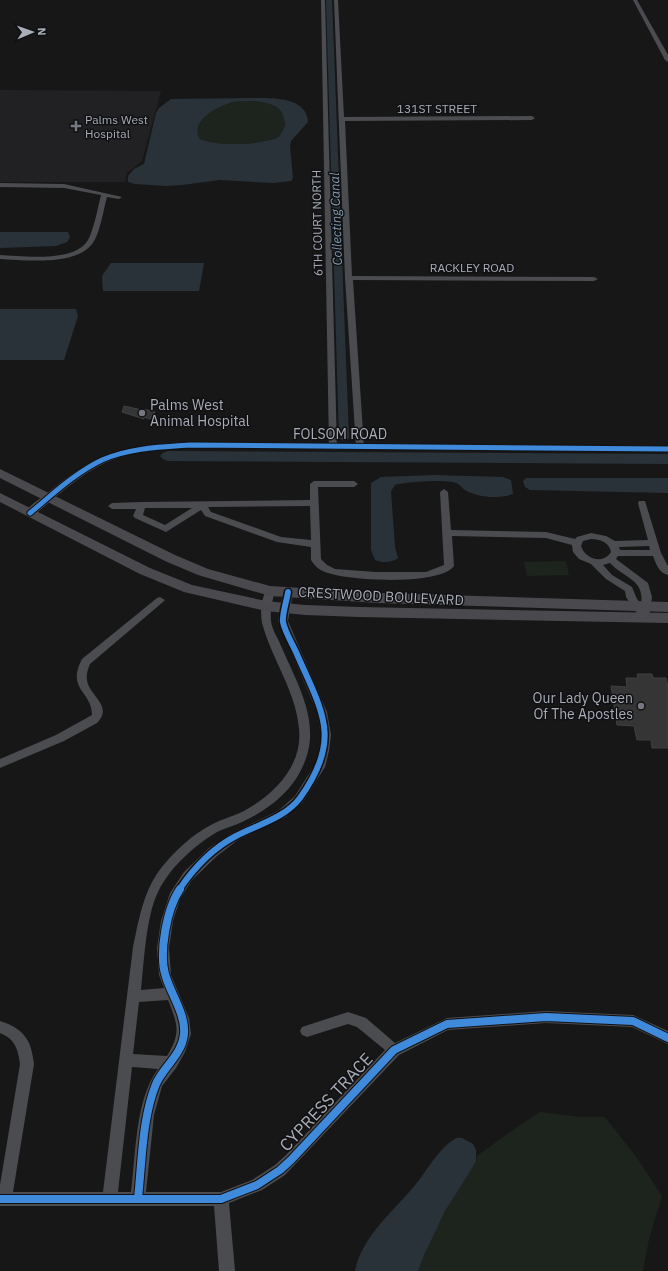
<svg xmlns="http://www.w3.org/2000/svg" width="668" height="1271" font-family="'IBM Plex Sans',sans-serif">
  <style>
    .built { fill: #212123 }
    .green { fill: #1d241e }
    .water { fill: #2a3239; fill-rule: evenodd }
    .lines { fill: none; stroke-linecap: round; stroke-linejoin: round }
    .canal { fill: #2a3239; fill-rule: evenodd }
    .river { fill: #2a3239; fill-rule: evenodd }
    .building { fill: #353536; stroke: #3f4043 }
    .minor { fill: #4b4c50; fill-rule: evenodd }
    .tertiary { fill: #4b4c50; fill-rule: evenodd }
    .secondary { fill: #4a4a4e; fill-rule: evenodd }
    .cycleway-far2-casing { stroke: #111113; stroke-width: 7 }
    .cycleway-far1-casing { stroke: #111113; stroke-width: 9 }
    .cycleway-casing { stroke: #111113; stroke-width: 10 }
    .cycleway-far2 { stroke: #408adc; stroke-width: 5 }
    .cycleway-far1 { stroke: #408adc; stroke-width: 6 }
    .cycleway { stroke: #408adc; stroke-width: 8 }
    .poi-dot { fill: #757880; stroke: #111113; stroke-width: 1.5 }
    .labels { text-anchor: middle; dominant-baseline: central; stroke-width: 3; stroke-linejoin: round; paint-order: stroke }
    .far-street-label { font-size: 12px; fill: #a8adb8; stroke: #111113 }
    .far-poi-label { font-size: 12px; fill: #a8adb8; stroke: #111113; text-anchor: start }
    .far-water-label { font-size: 13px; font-style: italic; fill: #7f9bb3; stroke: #111113 }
    .poi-label { font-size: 14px; fill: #a8adb8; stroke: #111113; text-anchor: start }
    .street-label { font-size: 14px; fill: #a8adb8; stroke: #111113 }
    .near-street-label { font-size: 17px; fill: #a8adb8; stroke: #111113 }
  </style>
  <rect width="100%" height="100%" fill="#171717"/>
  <!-- built -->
  <polygon class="built" points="0,90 12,90 161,91 142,161 127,173 125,182 0,182"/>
  <!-- green -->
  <g class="green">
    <path d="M255,101C273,104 284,105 285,126L279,137C259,145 219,147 200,139C189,121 218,106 233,102C240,101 248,101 255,101Z"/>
    <polygon points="566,561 569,575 527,576 524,562"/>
    <path d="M540,1112L581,1117H605L637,1158L662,1196L649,1239L643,1271H418C432,1232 452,1195 476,1163L477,1156L517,1127Z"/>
  </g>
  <!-- water -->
  <g class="water">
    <path d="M263,98C280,98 307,100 308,122L291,141L290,146L293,178L291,181L273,183L220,180L182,185L166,186L135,184L128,182V176L134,169L144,164L156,113L159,108L171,99ZM255,101C273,104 284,105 285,126L279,137C260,145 219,147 200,139C189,121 218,106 233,102C240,101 248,101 255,101Z"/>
    <polygon points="0,232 68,232 70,237 67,242 56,246 0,248"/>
    <polygon points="111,263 204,263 199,291 103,291 102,276"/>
    <polygon points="0,309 76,309 78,316 64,360 0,360"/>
    <path d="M434,475L503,477L511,480L513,494C499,499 478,498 465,490C462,488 460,484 456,483C446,479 405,482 395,485L391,491L395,547L398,558C392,563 382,563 375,560L371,550V483L381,477Z"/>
    <polygon points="526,478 668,478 668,493 530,490 525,487 523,481"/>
    <path d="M456,1138H462L473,1144L476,1150V1162L445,1211L425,1253L418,1271H355C362,1236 394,1211 416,1184C428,1169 438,1149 456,1138Z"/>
  </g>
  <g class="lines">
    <!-- canal -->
    <polygon class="canal" points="326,0 332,0 349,438 344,441 339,438"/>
    <!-- river -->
    <polygon class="river" points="168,451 668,454 668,464 168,461 163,459 160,456 163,453"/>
  </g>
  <!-- building -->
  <g class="building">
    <polygon points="124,406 142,410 143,409 155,412 150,419 144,417 144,419 122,412"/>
    <polygon points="637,674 652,674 653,678 666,678 668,686 668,748 652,748 651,740 637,740 634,726 617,725 611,686 627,687 626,678 638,678"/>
  </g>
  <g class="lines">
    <!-- minor -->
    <g class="minor">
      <polygon points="321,0 325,0 337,447 333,450 329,447"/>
      <polygon points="334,0 338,0 344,117 532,116 535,118 532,120 345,121 352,276 594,277 598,279 594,281 353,280 364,447 360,450 356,447 345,278"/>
      <polygon points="633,0 637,0 668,55 668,62 665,60"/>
      <path d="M0,183L64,184L122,197L119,199L107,197C104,208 100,232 94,241C79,267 25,260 0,259V255C22,256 75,263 88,240C94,229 98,207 101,195L64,188L0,187Z"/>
      <path d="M314,481H354L358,484L354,487H318L321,559L327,565L335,569L376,572H426L444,565L440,492L444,489L448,492L451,530L546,532L575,539L577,537L591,533L606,536L615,541L648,540L638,503L639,501H645L661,553L668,566V575C659,573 656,564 653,556H618L616,559L648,583L652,597L649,617L644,620L641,619L626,597L625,591L606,579L591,564L579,559L573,552L572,545L546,538L452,536L454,566C440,586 346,581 325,572C319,570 314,565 311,560V547L277,542L205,516L201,510L166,532L135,518L133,516L136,509H112L108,506L112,503L141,502L310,500V484ZM310,506L311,540L281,537L211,512L208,507ZM145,508H192L165,525L143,515ZM591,539C600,539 609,542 611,552C603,565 585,559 581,546L583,541ZM649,546L650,550H620L619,547ZM610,563C625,579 645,579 641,605L636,597L632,587L612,575L603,565Z"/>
      <path d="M270,588L275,591C272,601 270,611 271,621C272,630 278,638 281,646C296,681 321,721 305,761C294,790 270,809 242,822C234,826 225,828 217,832C194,846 170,867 158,892C146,916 144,962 141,990L164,988L159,975L157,948L161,921L170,893L184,872L209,848L230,834L278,811L295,796L314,766L319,751L321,735L317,712L278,621L283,592L288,589L293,592L288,621L327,712L331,735L329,751L325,767L303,802L286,817L238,840L217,856L192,880L180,899L173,921L169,948L171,975L189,1018L191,1034L185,1052L176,1068L162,1086L154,1115L146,1192H221L252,1180L275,1165L286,1155L385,1050L357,1027L348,1024L307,1037L302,1035L300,1031L302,1027L348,1012L366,1018L395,1043L447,1018L546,1011L633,1015L668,1031V1044L632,1027L546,1023L448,1030L399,1055L285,1175L262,1190L229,1203L235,1271H219L214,1206H0V1185L20,1064C18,1049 15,1039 0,1033V1021C24,1029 31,1039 34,1064L13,1192H103L133,947C140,915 144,886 167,861C179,847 193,835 209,826C219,820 231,817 242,812C273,796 303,766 299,729C296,691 272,660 262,623C260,612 261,599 267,589ZM168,1000C178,1025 181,1033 167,1056L133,1054L139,1002ZM132,1067L158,1069C135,1100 136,1154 131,1192H118Z"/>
      <path d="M160,597L165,600L163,602L90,664C88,669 86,674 87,680C89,696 114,706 97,723L64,741L0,768V759L56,735L92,715C92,691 66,690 82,659L157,598Z"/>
    </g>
    <!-- tertiary -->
    <path class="tertiary" d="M190,442L668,446V452L190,448C166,449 140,450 117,458C84,470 60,494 34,515H26L25,513C30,504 42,498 50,491C98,451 129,445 190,442Z"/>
    <!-- secondary -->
    <g class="secondary">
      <polygon points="0,469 175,555 208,569 270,586 378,593 668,602 668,612 378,603 270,596 198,575 165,561 0,478"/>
      <polygon points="0,493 150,568 192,585 266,601 305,605 359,607 668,613 668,623 359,617 305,615 266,611 184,592 140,574 0,502"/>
    </g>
    <!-- cycleway-far2 casing -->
    <g class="cycleway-far2-casing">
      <path id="cycleway-far2" d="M30,513C53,494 75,473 102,460C129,448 161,447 190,445L668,449"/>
    </g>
    <!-- cycleway-far1 casing -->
    <g class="cycleway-far1-casing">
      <path id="cycleway-far1" d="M179,890C193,869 213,848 236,836C257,825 285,818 300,798C343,738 322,712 296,652C292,643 285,632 283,622C282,614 287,600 288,592"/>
    </g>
    <!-- cycleway casing -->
    <g class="cycleway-casing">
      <g id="cycleway">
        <path d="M138,1198C142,1162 142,1118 156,1084C163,1067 182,1055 184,1034C186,1015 171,994 166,977C158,954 167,908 180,889"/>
        <polyline points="0,1199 221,1199 257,1185 280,1170 291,1160 394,1050 447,1024 546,1017 633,1021 668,1038"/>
      </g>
    </g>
    <!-- cycleway-far2 -->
    <use href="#cycleway-far2" class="cycleway-far2"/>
    <!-- cycleway-far1 -->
    <use href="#cycleway-far1" class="cycleway-far1"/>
    <!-- cycleway -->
    <use href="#cycleway" class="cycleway"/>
  </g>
  <!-- markers -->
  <g class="poi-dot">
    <path d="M74 120h4v4h4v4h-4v4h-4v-4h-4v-4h4z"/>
    <circle cx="142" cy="413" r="4"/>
    <circle cx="641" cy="706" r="4"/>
  </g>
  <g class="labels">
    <!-- far-street labels -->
    <g class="far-street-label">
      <text x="437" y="108">131ST STREET</text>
      <text transform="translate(317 223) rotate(-91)">6TH COURT NORTH</text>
      <text x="472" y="267">RACKLEY ROAD</text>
    </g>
    <!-- far-poi labels -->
    <g class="far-poi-label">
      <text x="85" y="119">Palms West<tspan x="85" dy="14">Hospital</tspan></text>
    </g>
    <!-- far-water labels -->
    <g class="far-water-label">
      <text transform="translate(336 219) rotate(-92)">Collecting Canal</text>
    </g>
    <!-- poi labels -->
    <g class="poi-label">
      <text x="150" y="405">Palms West<tspan x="150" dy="16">Animal Hospital</tspan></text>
      <text x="633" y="698" text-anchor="end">Our Lady Queen<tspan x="633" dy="16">Of The Apostles</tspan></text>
    </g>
    <!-- street labels -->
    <g class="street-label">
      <text x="340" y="434">FOLSOM ROAD</text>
      <text transform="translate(381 596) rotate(3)">CRESTWOOD BOULEVARD</text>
    </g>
    <!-- near-street labels -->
    <g class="near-street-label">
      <text transform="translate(326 1102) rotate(-47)">CYPRESS TRACE</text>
    </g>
  </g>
  <!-- north arrow -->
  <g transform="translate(32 32) rotate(88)" stroke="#111113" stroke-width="3" paint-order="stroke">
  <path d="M0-3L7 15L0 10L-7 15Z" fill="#a8adb8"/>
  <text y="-6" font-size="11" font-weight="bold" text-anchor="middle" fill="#a8adb8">N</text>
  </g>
</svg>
